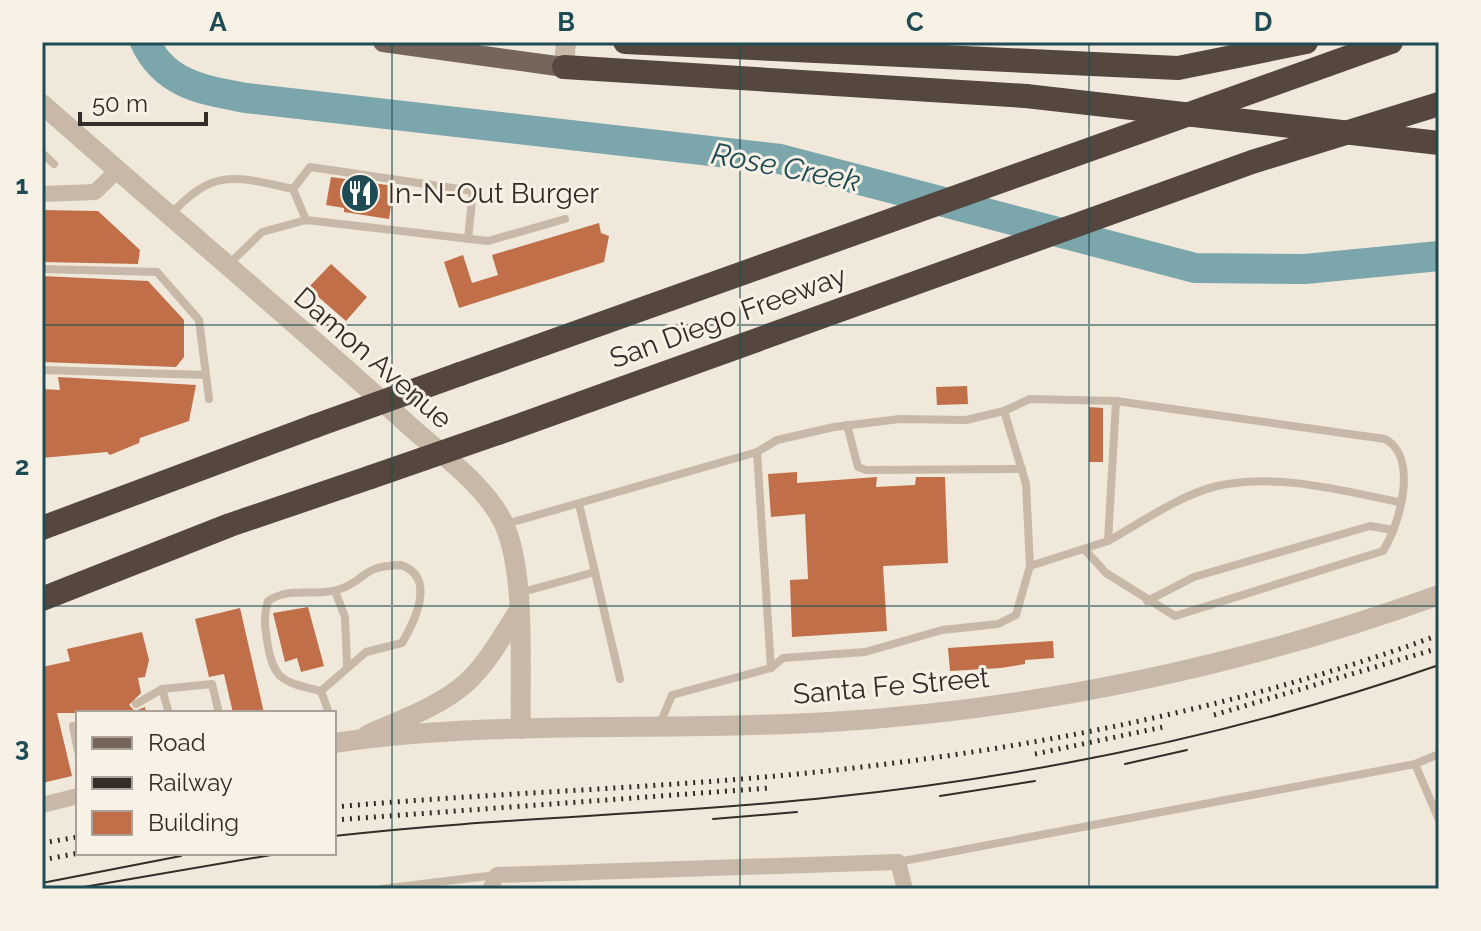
<svg xmlns="http://www.w3.org/2000/svg" width="1481" height="931" font-family="Raleway,sans-serif">
  <style>
    .lines { fill: none; stroke-linecap: round; stroke-linejoin: round }
    .river { stroke: #7ba6ac; stroke-width: 30 }
    .building { fill: #c06f48 }
    .service { stroke: #c8b8a7; stroke-width: 8 }
    .minor { stroke: #c8b8a7; stroke-width: 16 }
    .tertiary { stroke: #c8b8a7; stroke-width: 20 }
    .primary { stroke: #766559; stroke-width: 20 }
    .motorway { stroke: #55473f; stroke-width: 24 }
    .tram { stroke: #342c27; stroke-width: 2 }
    .rail { stroke: #342c27; stroke-width: 5; stroke-dasharray: 2 6; stroke-linecap: butt }
    .motorway-bridge { stroke: #55473f; stroke-width: 24 }
    .grid { fill: none; stroke: #1f4c54; stroke-width: 2; stroke-opacity: 0.55 }
    .labels { text-anchor: middle; dominant-baseline: central; stroke-width: 6; stroke-linejoin: round; paint-order: stroke }
    .poi-label { font-size: 28px; fill: #342c27; stroke: #f8f1e6; text-anchor: start }
    .street-label { font-size: 28px; fill: #342c27; stroke: #f8f1e6 }
    .water-label { font-size: 30px; font-style: italic; fill: #1f4c54; stroke: #f8f1e6 }
    .neatline { fill: none; stroke: #1f4c54; stroke-width: 3 }
    .grid-label { font-size: 26px; text-anchor: middle; font-weight: bold; fill: #1f4c54 }
  </style>
  <rect width="100%" height="100%" fill="#f0e8da"/>
  <g class="lines">
    <!-- river -->
    <path class="river" d="M145,42C165,85 204,90 246,98L780,159L1195,268L1305,269L1439,256"/>
  </g>
  <!-- building -->
  <g class="building">
    <polygon points="331,177 394,186 389,219 344,212 344,208 326,205"/>
    <polygon points="42,210 98,211 140,250 138,264 42,262"/>
    <polygon points="599,223 601,233 609,236 604,262 459,308 444,262 463,255 472,283 498,275 492,255"/>
    <polygon points="331,264 367,297 346,321 308,288"/>
    <polygon points="42,276 148,281 184,320 184,357 176,367 42,362"/>
    <polygon points="58,377 196,385 189,421 140,438 139,443 110,455 107,452 42,458 42,389 60,390"/>
    <polygon points="967,386 968,404 937,405 936,387"/>
    <polygon points="1089,407 1103,408 1103,462 1089,462"/>
    <polygon points="797,472 797,483 877,477 876,487 915,485 916,477 945,477 948,563 883,566 887,631 792,637 790,580 808,579 805,514 771,517 768,474"/>
    <polygon points="308,607 324,666 301,672 297,658 285,662 273,613"/>
    <polygon points="240,608 264,713 233,713 224,674 209,677 195,619"/>
    <polygon points="142,632 149,660 145,677 138,678 141,693 129,705 135,711 145,707 146,713 57,713 72,776 42,783 42,667 70,661 67,649"/>
    <polygon points="1053,641 1054,658 1025,660 1025,664 1001,668 950,671 948,648"/>
  </g>
  <g class="lines">
    <!-- service -->
    <g class="service">
      <polyline points="42,153 54,164"/>
      <path d="M171,214C214,168 234,176 293,189"/>
      <polyline points="306,220 293,189 310,167 473,191 468,239"/>
      <polyline points="229,264 262,232 306,220 488,241 565,219"/>
      <polyline points="42,269 157,272 199,320 209,399"/>
      <polyline points="42,370 206,375"/>
      <polyline points="1004,411 1026,484 1030,566"/>
      <polyline points="847,425 858,467 866,470 1022,469"/>
      <polyline points="757,452 771,668"/>
      <polyline points="579,504 620,679"/>
      <polyline points="506,524 757,452 777,440 834,427 900,419 966,420 1004,411 1030,399 1116,401 1108,541 1030,566 1016,615 998,624 942,630 865,652 783,658 771,668 672,695 660,724"/>
      <path d="M1108,541C1142,522 1180,495 1217,486C1278,473 1339,490 1399,502"/>
      <path d="M1085,550L1106,573L1175,616L1383,551C1400,524 1419,457 1385,439L1116,401"/>
      <path d="M401,565C436,577 416,619 402,643L366,652L321,691C283,682 273,681 267,640C265,625 263,616 268,601C291,586 312,597 337,590C367,581 359,566 401,565Z"/>
      <polyline points="335,591 345,617 347,665"/>
      <polyline points="519,593 595,572"/>
      <polyline points="1147,601 1194,577 1370,526 1393,530"/>
      <polyline points="162,689 169,713"/>
      <polyline points="321,691 329,713"/>
      <polyline points="136,704 162,689 212,684 219,713"/>
      <polyline points="73,726 78,751"/>
      <polyline points="1439,754 1415,764 1439,820"/>
      <polyline points="898,862 1415,764"/>
      <polyline points="381,889 496,875"/>
    </g>
    <!-- minor -->
    <g class="minor">
      <polyline points="42,194 95,192 117,171"/>
      <polyline points="42,805 78,796"/>
      <polyline points="490,889 497,875 898,862 905,889"/>
    </g>
    <!-- tertiary -->
    <g class="tertiary">
      <polyline points="564,67 566,42"/>
      <path d="M42,104C162,210 285,313 403,420C436,451 485,483 504,524C527,575 519,672 521,729"/>
      <path d="M367,735C400,720 439,707 466,683C488,663 502,636 518,612"/>
      <path d="M334,743C498,719 666,732 830,722C1039,709 1243,666 1439,595"/>
    </g>
    <!-- primary -->
    <polyline class="primary" points="383,42 564,67"/>
    <!-- motorway -->
    <g class="motorway">
      <polyline points="625,42 1178,68 1306,42"/>
      <polyline points="564,67 1026,96"/>
      <polyline points="460,374 1391,42"/>
      <polyline points="498,433 1252,162 1439,104"/>
      <polyline points="42,528 315,426"/>
      <polyline points="42,599 230,525 371,477"/>
    </g>
    <!-- tram -->
    <g class="tram">
      <polyline points="1125,764 1187,750"/>
      <polyline points="940,796 1035,781"/>
      <polyline points="713,819 797,812"/>
      <path d="M334,836C500,817 667,815 833,797C1040,775 1243,733 1439,665"/>
      <polyline points="42,883 181,856"/>
      <polyline points="72,889 283,853"/>
    </g>
    <!-- rail -->
    <g class="rail">
      <polyline points="1214,715 1439,648"/>
      <polyline points="1035,754 1168,726"/>
      <path d="M334,807C512,791 692,788 870,766C1062,743 1256,702 1439,635"/>
      <polyline points="334,820 769,788"/>
      <polyline points="42,843 78,837"/>
      <polyline points="42,860 79,853"/>
    </g>
    <!-- motorway-bridge -->
    <g class="motorway-bridge">
      <polyline points="1026,96 1439,143"/>
      <polyline points="315,426 460,374"/>
      <polyline points="371,477 498,433"/>
    </g>
  </g>
  <!-- grid -->
  <path class="grid" d="M392,42V889M740,42V889M1089,42V889M42,325H1439M42,606H1439"/>
  <!-- icons -->
  <defs>
    <g id="restaurant-disc" transform="scale(2)"><circle r="9.5" fill="#1f4c54" stroke="#f8f1e6"/><path d="M-5-6h1v4h1v-4h1v4h1v-4h1v5L-1.5 .5V6h-2V.5L-5-1ZM5-6V6H3V1.5H1.5Q1.5-4 5-6Z" fill="#fff"/></g>
  </defs>
  <g fill-rule="evenodd">
    <use href="#restaurant-disc" x="360" y="193"/>
  </g>
  <g class="labels">
    <!-- poi labels -->
    <g class="poi-label">
      <text x="388" y="193">In-N-Out Burger</text>
    </g>
    <!-- street labels -->
    <g class="street-label">
      <text transform="translate(728 317) rotate(-20)">San Diego Freeway</text>
      <text transform="translate(373 358) rotate(41)">Damon Avenue</text>
      <text transform="translate(891 686) rotate(-5)">Santa Fe Street</text>
    </g>
    <!-- water labels -->
    <g class="water-label">
      <text transform="translate(786 167) rotate(11)">Rose Creek</text>
    </g>
  </g>
  <!-- border -->
  <rect width="1481" height="931" fill="none" stroke="#f8f1e6" stroke-width="88"/>
  <!-- legend -->
  <rect x="76" y="711" width="260" height="144" fill="#f8f1e6" stroke="#aaa29a" stroke-width="2"/>
  <rect x="92" y="737" width="40" height="12" fill="#766559" stroke="#aaa29a" stroke-width="2"/>
  <text x="148" y="751" font-size="24" fill="#342c27">Road</text>
  <rect x="92" y="777" width="40" height="12" fill="#342c27" stroke="#aaa29a" stroke-width="2"/>
  <text x="148" y="791" font-size="24" fill="#342c27">Railway</text>
  <rect x="92" y="811" width="40" height="24" fill="#c06f48" stroke="#aaa29a" stroke-width="2"/>
  <text x="148" y="831" font-size="24" fill="#342c27">Building</text>
  <!-- scale -->
  <path d="M80 112v12h126v-12" fill="none" stroke="#342c27" stroke-width="4"/>
  <text x="92" y="112" font-size="24" fill="#342c27" stroke="#f8f1e6" stroke-width="6" paint-order="stroke">50 m</text>
  <rect x="44" y="44" width="1393" height="843" class="neatline"/>
  <g class="grid-label">
    <text x="218" y="31">A</text>
    <text x="566" y="31">B</text>
    <text x="915" y="31">C</text>
    <text x="1263" y="31">D</text>
    <text x="22" y="194">1</text>
    <text x="22" y="475">2</text>
    <text x="22" y="756">3</text>
  </g>
</svg>
